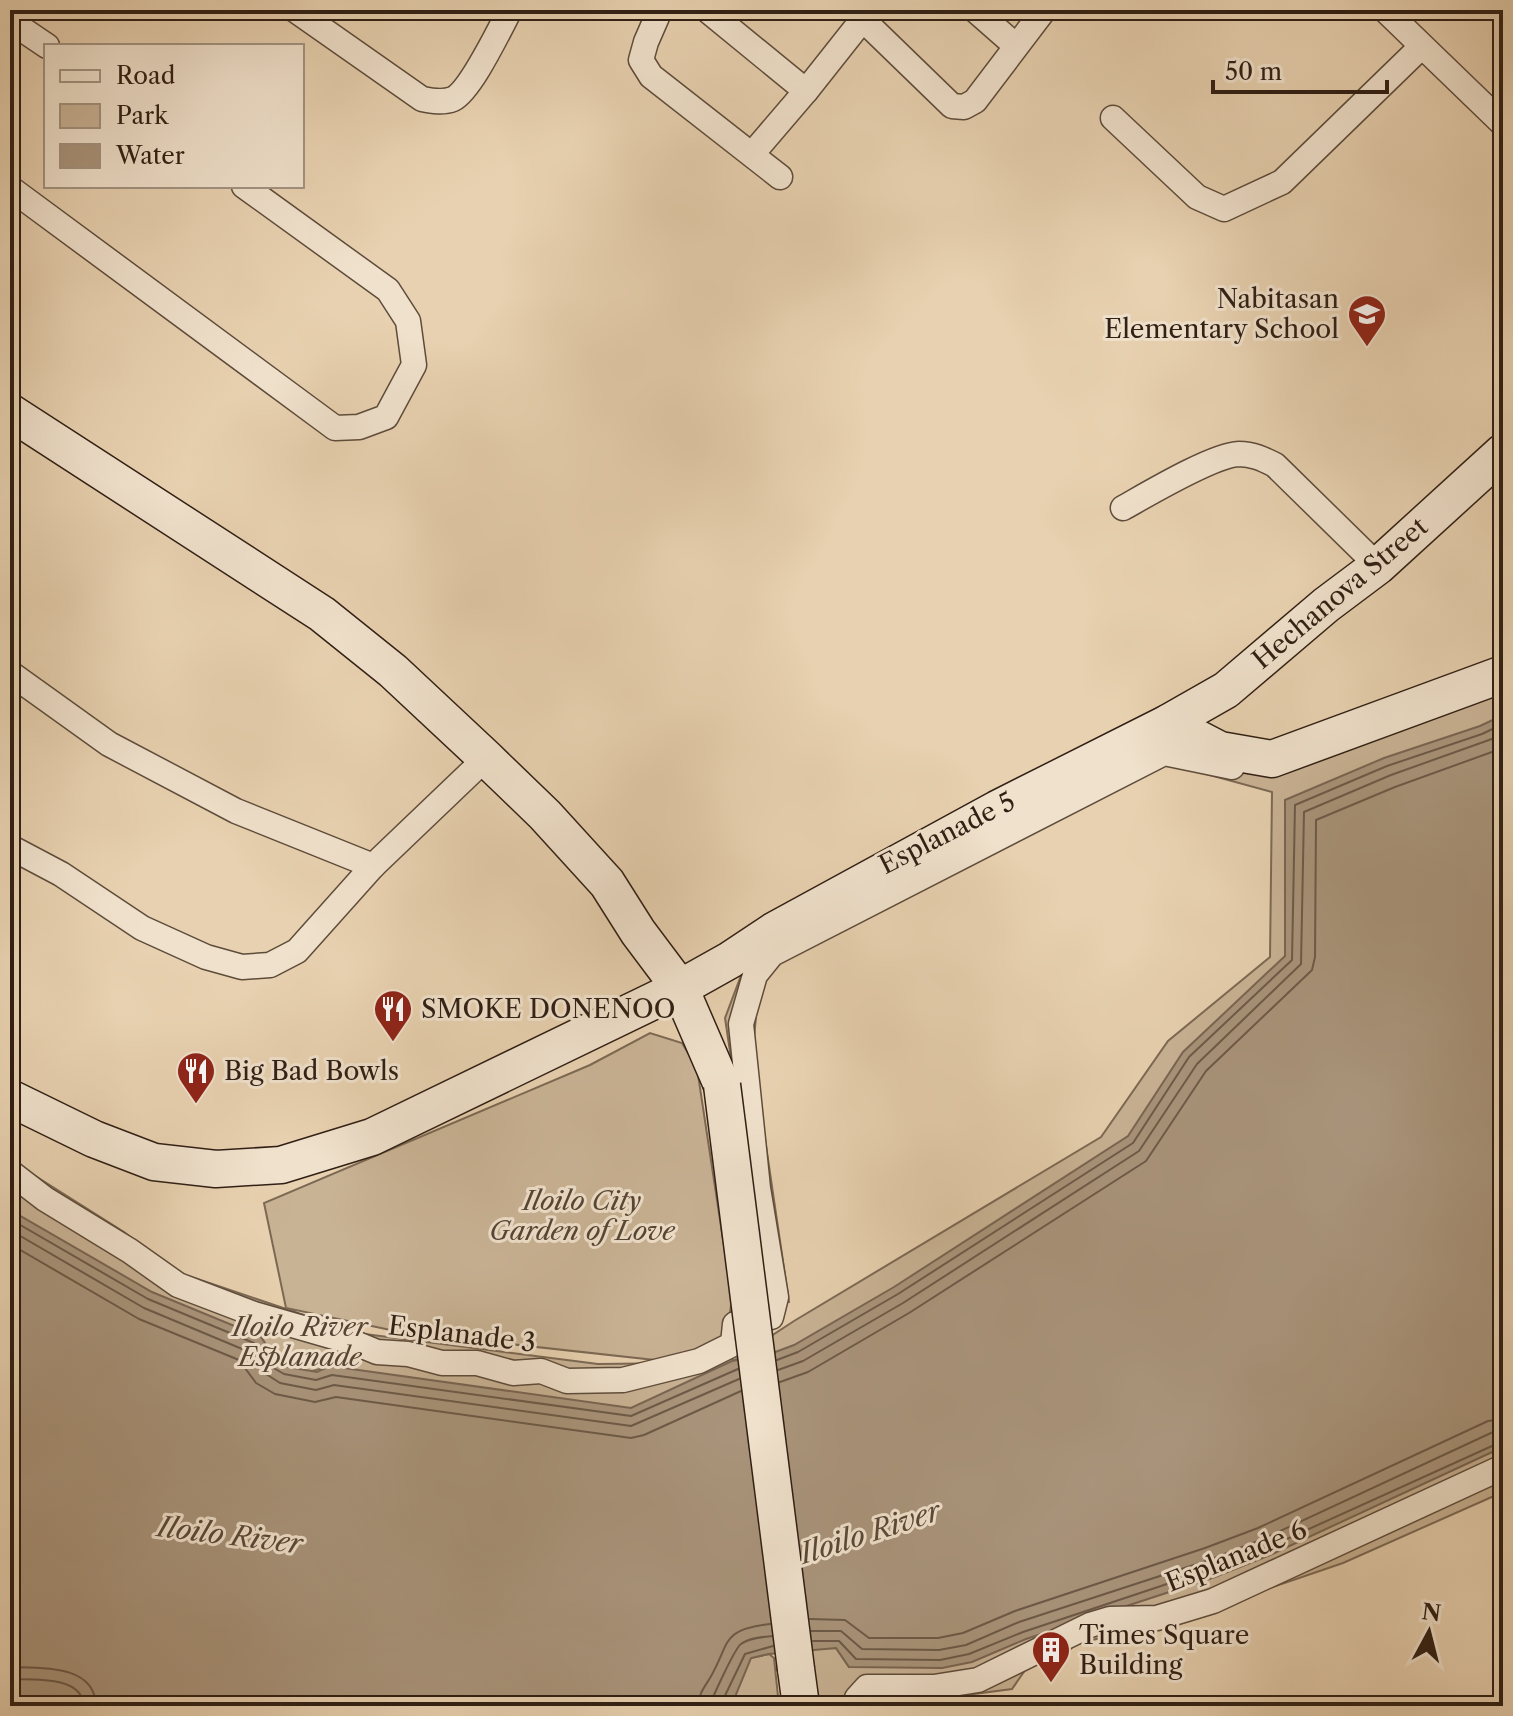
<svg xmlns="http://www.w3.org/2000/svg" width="1513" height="1716" font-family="'Libre Caslon Text',serif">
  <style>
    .green { fill: #c9b395; stroke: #7c6954; stroke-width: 2 }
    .water { fill: #a9947b; stroke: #796552; stroke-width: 2 }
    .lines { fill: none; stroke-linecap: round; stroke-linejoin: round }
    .shore { stroke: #6c5a48; stroke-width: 2 }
    .street-casing { stroke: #5e4c3b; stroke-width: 27 }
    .secondary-casing { stroke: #301f14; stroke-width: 39 }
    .street { stroke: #f0e1cc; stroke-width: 24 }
    .secondary { stroke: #f0e1cc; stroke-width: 36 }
    .secondary-bridge-casing { stroke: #301f14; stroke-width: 39; stroke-linecap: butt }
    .secondary-bridge { stroke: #f0e1cc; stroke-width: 36 }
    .labels { text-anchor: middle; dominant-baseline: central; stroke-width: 6; stroke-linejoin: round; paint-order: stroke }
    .poi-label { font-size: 26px; fill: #301f14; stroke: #f0e1cc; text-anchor: start }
    .street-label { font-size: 26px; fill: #301f14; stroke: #f0e1cc }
    .park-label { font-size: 26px; font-style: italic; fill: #564434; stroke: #f0e1cc }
    .water-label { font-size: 28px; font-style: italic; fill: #5a4838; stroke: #f0e1cc }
  </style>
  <rect width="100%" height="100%" fill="#e8d1b0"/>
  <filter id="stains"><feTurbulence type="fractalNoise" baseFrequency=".0025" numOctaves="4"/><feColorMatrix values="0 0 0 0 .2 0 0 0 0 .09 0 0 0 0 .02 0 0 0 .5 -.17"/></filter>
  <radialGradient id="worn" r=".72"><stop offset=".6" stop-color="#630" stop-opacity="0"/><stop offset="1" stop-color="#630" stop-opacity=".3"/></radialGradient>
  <!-- green -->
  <g class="green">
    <path d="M1503,688V895L717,1422L342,1377L341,1359C305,1382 282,1372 261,1337L10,1238V1160L124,1232L174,1271L357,1333L598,1364L682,1363L400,1332L286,1308L264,1203L590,1065L650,1033L682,1043L697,1068L732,1299L728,1326L733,1361L794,1321L1101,1137L1168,1041L1270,957L1272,792L1166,763L778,960L758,994L754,1039L760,1105L789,1302L768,1305L725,1018L745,965L1156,751L1274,771Z"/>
    <polygon points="1503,1428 1503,1492 1343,1563 1150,1629 1115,1634 1074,1645 1069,1651 1028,1666 1012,1689 882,1706 819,1706 811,1649 836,1648 849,1667"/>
    <polygon points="769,1654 774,1658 779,1706 702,1706 751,1658"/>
    <polygon points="10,1685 260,1706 10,1706"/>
  </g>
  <!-- water -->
  <polygon class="water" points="1503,715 1503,1447 1270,1555 1215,1577 1026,1639 972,1662 942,1668 849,1667 836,1648 769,1654 751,1658 735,1697 725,1706 132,1706 10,1697 10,1210 152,1292 261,1337 276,1360 288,1367 317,1372 330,1366 631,1408 732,1361 770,1354 794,1345 894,1287 1128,1136 1183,1052 1285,956 1285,800 1384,758 1480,726"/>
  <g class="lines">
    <!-- shore -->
    <g class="shore">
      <polyline points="10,1219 148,1299 254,1343 270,1366 284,1374 316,1380 332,1375 631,1416 738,1369"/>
      <polyline points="10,1230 144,1308 247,1351 263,1372 280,1383 316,1390 334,1385 631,1426 739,1379"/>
      <polyline points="10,1244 139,1319 239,1360 256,1383 275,1394 315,1402 336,1397 631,1438 644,1435 741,1391"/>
      <polyline points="777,1360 798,1352 898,1294 1133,1143 1189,1057 1292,960 1295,805 1387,766 1482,734 1503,724"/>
      <polyline points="778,1370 803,1361 903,1303 1139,1151 1197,1064 1301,964 1304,812 1391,775 1503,735"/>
      <polyline points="780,1382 808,1372 909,1313 1146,1161 1206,1071 1312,970 1315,957 1316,820 1395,787 1503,748"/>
      <polyline points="810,1619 845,1620 869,1638 938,1638 963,1633 1015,1611 1205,1548 1258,1528 1488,1421 1503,1419"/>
      <polyline points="811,1631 841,1631 862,1649 939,1650 966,1645 1019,1622 1209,1560 1263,1539 1493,1432 1503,1431"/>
      <polyline points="813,1641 839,1641 856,1659 940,1660 969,1654 1023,1632 1212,1569 1267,1548 1503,1441"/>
      <path d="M10,1667C41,1668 95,1664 96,1706"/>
      <path d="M10,1679C33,1680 82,1675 84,1706"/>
      <path d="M698,1706C699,1693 704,1688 710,1678C731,1642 720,1630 770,1624"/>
      <path d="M710,1706C711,1700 735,1648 741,1644C749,1638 762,1637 772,1636"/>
      <polyline points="720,1706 745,1654 773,1646"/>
    </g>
    <!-- street casing -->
    <g class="street-casing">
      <g id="street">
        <path d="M295,10L422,99C432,101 443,103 453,99C471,90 499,30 510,10"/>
        <polyline points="660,10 646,42 641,60 651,76 780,177"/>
        <polyline points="707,10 806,91 863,19"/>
        <polyline points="853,10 952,106 964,107 975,101 1044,10"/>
        <polyline points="975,10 1016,46"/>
        <polyline points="1385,10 1503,124"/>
        <polyline points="10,21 47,46"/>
        <polyline points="1113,118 1197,197 1224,209 1282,182 1421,47"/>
        <polyline points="753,153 806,91"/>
        <polyline points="10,188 335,428 359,427 386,417 414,365 408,321 388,290 244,186"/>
        <path d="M1123,508C1148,494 1213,455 1239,454C1253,454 1263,459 1275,465L1378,566"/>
        <polyline points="10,673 109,744 236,811 373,866"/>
        <polyline points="10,847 61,874 142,928 206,957 242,967 270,965 297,951 373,866 486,758"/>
        <polyline points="10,1172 45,1199 130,1251 178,1285 254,1314 355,1343 377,1352 408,1354 442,1363 477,1363 513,1373 541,1371 567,1381 623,1380 699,1361 733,1344 735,1324 771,1317 776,1297 758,1188 741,1024 755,975 772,954 1164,753 1232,767"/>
        <polyline points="855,1706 857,1698 867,1687 934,1687 978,1680 1090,1625 1110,1619 1157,1618 1213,1601 1503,1467"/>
      </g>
    </g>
    <!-- secondary casing -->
    <g class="secondary-casing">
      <g id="secondary">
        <polyline points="10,412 322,614 393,671 486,758 545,815 607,883 638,932 680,988 722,1085"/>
        <polyline points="1168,723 1220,750 1272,759 1503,674"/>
        <polyline points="10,1098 94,1139 154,1162 216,1169 281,1165 372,1137 680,988 730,960 775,930 997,809 1168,723 1226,690 1326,605 1378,566 1503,452"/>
        <polyline points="796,1669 801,1706"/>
      </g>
    </g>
    <!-- street -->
    <use href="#street" class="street"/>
    <!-- secondary -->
    <use href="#secondary" class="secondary"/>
    <!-- secondary-bridge casing -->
    <g class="secondary-bridge-casing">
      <polyline id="secondary-bridge" points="722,1085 796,1669"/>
    </g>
    <!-- secondary-bridge -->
    <use href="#secondary-bridge" class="secondary-bridge"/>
  </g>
  <!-- icons -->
  <defs>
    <g id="school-pin" transform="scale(2)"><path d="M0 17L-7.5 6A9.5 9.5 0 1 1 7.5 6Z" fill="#8f2418" stroke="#f0e1cc"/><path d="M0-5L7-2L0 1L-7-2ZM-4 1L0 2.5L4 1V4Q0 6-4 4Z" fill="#fff"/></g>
    <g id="restaurant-pin" transform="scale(2)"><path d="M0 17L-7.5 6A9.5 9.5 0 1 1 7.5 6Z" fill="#8f2418" stroke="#f0e1cc"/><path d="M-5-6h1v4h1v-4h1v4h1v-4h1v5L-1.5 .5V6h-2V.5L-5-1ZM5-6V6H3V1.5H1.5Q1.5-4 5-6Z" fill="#fff"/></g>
    <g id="building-pin" transform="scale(2)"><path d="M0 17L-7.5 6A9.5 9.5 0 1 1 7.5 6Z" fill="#8f2418" stroke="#f0e1cc"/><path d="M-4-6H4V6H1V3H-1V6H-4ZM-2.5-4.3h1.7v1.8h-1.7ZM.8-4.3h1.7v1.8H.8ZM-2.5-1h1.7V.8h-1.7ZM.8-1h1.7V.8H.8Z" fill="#fff"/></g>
  </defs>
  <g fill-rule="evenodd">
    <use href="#school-pin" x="1367" y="314"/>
    <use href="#restaurant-pin" x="393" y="1009"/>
    <use href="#restaurant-pin" x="196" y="1071"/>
    <use href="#building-pin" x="1051" y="1650"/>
  </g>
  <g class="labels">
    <!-- poi labels -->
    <g class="poi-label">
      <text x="1339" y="299" text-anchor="end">Nabitasan<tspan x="1339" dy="30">Elementary School</tspan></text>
      <text x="421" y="1009">SMOKE DONENOO</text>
      <text x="224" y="1071">Big Bad Bowls</text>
      <text x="1079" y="1635">Times Square<tspan x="1079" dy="30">Building</tspan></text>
    </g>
    <!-- street labels -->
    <g class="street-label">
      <text transform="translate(1340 593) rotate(-40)">Hechanova Street</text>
      <text transform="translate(947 833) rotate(-27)">Esplanade 5</text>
      <text transform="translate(462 1334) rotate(7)">Esplanade 3</text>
      <text transform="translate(1236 1556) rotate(-22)">Esplanade 6</text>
    </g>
    <!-- park labels -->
    <g class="park-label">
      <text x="582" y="1201">Iloilo City<tspan x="582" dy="30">Garden of Love</tspan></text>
      <text x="300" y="1327">Iloilo River<tspan x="300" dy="30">Esplanade</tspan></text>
    </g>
    <!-- water labels -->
    <g class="water-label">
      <text transform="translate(870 1532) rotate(-18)">Iloilo River</text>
      <text transform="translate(230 1535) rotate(7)">Iloilo River</text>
    </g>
  </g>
  <!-- margin -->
  <rect width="1513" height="1716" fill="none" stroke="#e8d1b0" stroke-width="40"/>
  <rect x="12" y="12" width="1489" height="1692" fill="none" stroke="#301f14" stroke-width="4"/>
  <rect x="20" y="20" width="1473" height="1676" fill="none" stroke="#301f14" stroke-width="2"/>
  <!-- legend -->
  <rect x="44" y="44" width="260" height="144" fill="#f0e1cc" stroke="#a39382" stroke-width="2"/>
  <rect x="60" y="70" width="40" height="12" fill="#f0e1cc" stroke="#a39382" stroke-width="2"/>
  <text x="116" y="84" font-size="24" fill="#301f14">Road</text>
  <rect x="60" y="104" width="40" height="24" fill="#c9b395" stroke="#a39382" stroke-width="2"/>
  <text x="116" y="124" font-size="24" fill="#301f14">Park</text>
  <rect x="60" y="144" width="40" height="24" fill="#a9947b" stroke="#a39382" stroke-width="2"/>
  <text x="116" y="164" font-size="24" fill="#301f14">Water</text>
  <!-- north arrow -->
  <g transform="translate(1429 1632) rotate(7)" stroke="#f0e1cc" stroke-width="6" paint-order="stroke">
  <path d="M0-6L14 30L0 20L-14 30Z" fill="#301f14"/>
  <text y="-12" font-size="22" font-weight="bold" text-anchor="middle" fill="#301f14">N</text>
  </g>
  <!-- scale -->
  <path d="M1213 80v12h174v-12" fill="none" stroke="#301f14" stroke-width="4"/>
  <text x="1225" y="80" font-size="24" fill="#301f14" stroke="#f0e1cc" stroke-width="6" paint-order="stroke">50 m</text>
  <rect width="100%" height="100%" filter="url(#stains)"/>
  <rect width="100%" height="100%" fill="url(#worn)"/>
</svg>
